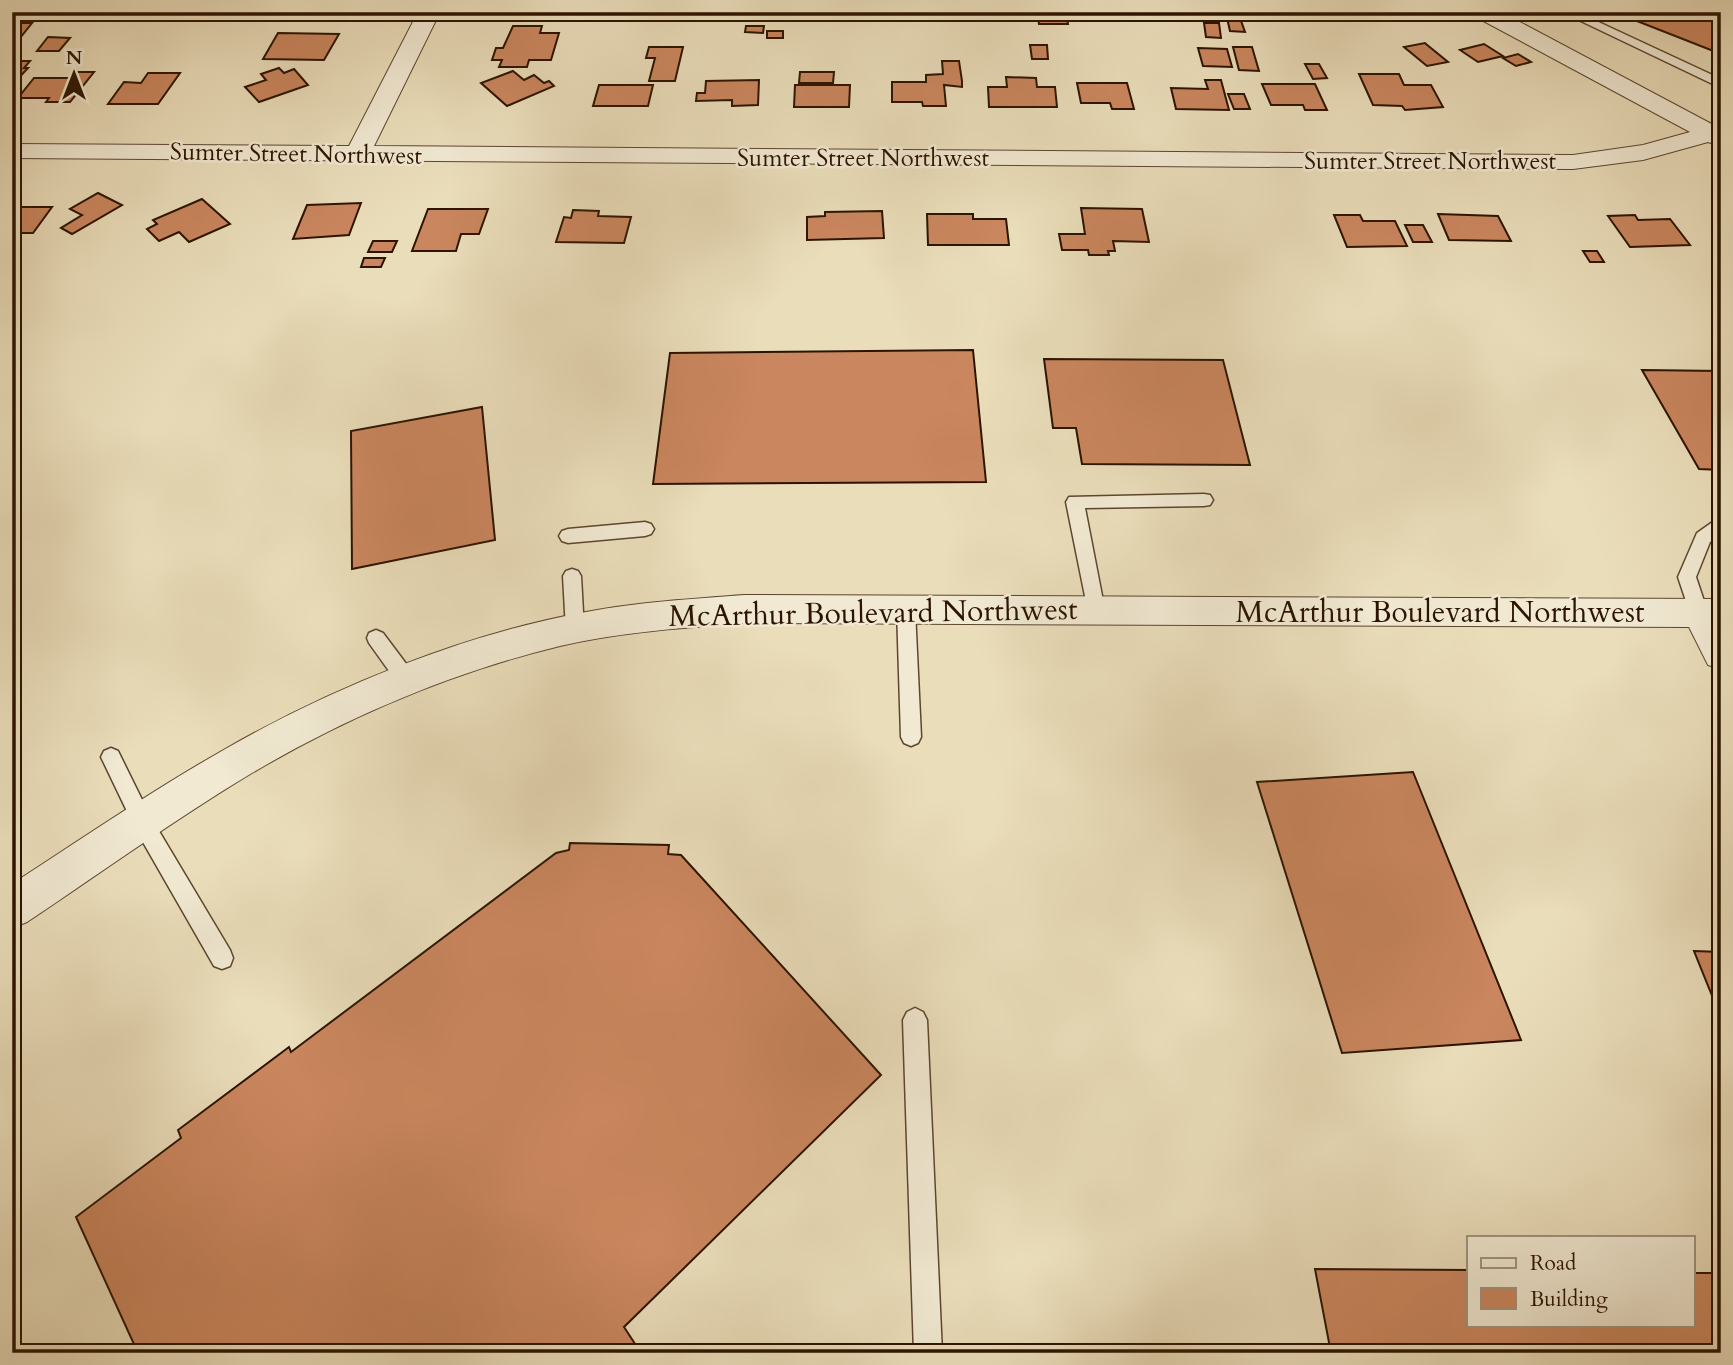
<svg xmlns="http://www.w3.org/2000/svg" width="1733" height="1365" font-family="Cardo,serif">
  <style>
    .building { fill: #ca865e; stroke: #2c1400; stroke-width: 2 }
    .lines { fill: none; stroke-linecap: round; stroke-linejoin: round }
    .service-casing { stroke: #5c462e; stroke-width: 3 }
    .minor-casing { stroke: #5c462e; stroke-width: 2 }
    .service { fill: #f1e9d2; fill-rule: evenodd }
    .minor { fill: #f1e9d2; fill-rule: evenodd }
    .labels { text-anchor: middle; dominant-baseline: central; stroke-width: 5; stroke-linejoin: round; paint-order: stroke }
    .far-street-label { font-size: 24px; fill: #2c1400; stroke: #f1e9d2 }
    .street-label { font-size: 30px; fill: #2c1400; stroke: #f1e9d2 }
  </style>
  <rect width="100%" height="100%" fill="#eaddba"/>
  <filter id="stains"><feTurbulence type="fractalNoise" baseFrequency=".00286" numOctaves="4"/><feColorMatrix values="0 0 0 0 .2 0 0 0 0 .09 0 0 0 0 .02 0 0 0 .5 -.17"/></filter>
  <radialGradient id="worn" r=".72"><stop offset=".6" stop-color="#630" stop-opacity="0"/><stop offset="1" stop-color="#630" stop-opacity=".3"/></radialGradient>
  <!-- building -->
  <g class="building">
    <polygon points="632,12 678,12 677,15 631,15"/>
    <polygon points="870,12 899,12 899,14 883,14 884,19 871,19"/>
    <polygon points="1037,12 1066,12 1068,24 1039,24"/>
    <polygon points="1354,12 1408,12 1407,19 1384,16 1384,19"/>
    <polygon points="1614,12 1721,12 1721,54"/>
    <polygon points="1227,18 1240,18 1245,32 1230,31"/>
    <polygon points="12,23 32,23 20,38 12,38"/>
    <polygon points="1204,23 1219,23 1221,38 1206,37"/>
    <polygon points="513,26 542,26 540,33 559,33 551,60 529,60 527,67 499,67 502,60 492,60 496,48 503,48"/>
    <polygon points="746,26 764,26 763,33 745,32"/>
    <rect x="767" y="31" width="16" height="7"/>
    <polygon points="278,33 339,34 324,60 263,59"/>
    <polygon points="48,37 70,38 59,51 37,51"/>
    <polygon points="1425,43 1426,44 1448,62 1427,66 1404,47"/>
    <polygon points="1484,44 1503,56 1478,62 1460,50"/>
    <polygon points="1030,45 1047,45 1048,59 1032,59"/>
    <polygon points="649,47 683,47 675,81 649,81 655,58 646,58"/>
    <polygon points="1233,47 1252,47 1259,71 1239,70"/>
    <polygon points="1198,48 1227,49 1232,67 1203,66"/>
    <polygon points="1518,54 1531,62 1516,66 1503,58"/>
    <polygon points="12,61 30,61 24,68 28,68 15,82 12,82"/>
    <polygon points="942,61 959,61 962,81 962,87 944,85 946,106 923,106 922,102 892,102 892,82 926,82 926,75 943,74"/>
    <polygon points="1305,64 1319,64 1327,78 1313,79"/>
    <polygon points="279,68 284,73 294,69 308,85 259,102 245,87 266,80 261,74"/>
    <polygon points="513,71 524,80 534,75 544,83 549,81 554,86 507,106 481,83"/>
    <polygon points="77,72 94,72 70,102 46,102 49,98 18,98 34,78 72,78"/>
    <polygon points="800,72 834,72 833,83 799,83"/>
    <polygon points="148,73 180,73 158,104 108,104 124,82 141,83"/>
    <polygon points="1359,74 1399,74 1404,85 1431,85 1443,107 1405,110 1402,106 1373,105"/>
    <polygon points="1006,77 1036,78 1037,87 1055,87 1057,107 989,107 988,87 1007,87"/>
    <polygon points="759,80 758,105 732,106 732,100 696,101 697,93 705,93 706,81"/>
    <polygon points="1205,80 1221,80 1229,110 1176,109 1171,88 1208,89"/>
    <polygon points="1077,83 1127,83 1134,109 1112,109 1110,103 1081,103"/>
    <polygon points="1262,84 1315,84 1327,110 1305,110 1303,105 1271,105"/>
    <polygon points="599,85 653,85 648,106 593,106"/>
    <polygon points="795,85 850,85 849,107 794,107"/>
    <polygon points="1228,94 1244,94 1250,109 1234,109"/>
    <polygon points="98,193 122,205 72,234 61,228 82,215 70,209"/>
    <polygon points="202,199 230,224 189,242 179,232 159,241 147,229 157,224 153,220"/>
    <polygon points="361,203 349,235 293,239 307,205"/>
    <polygon points="12,207 52,207 33,233 12,233"/>
    <polygon points="1081,208 1142,209 1149,242 1113,241 1115,251 1108,251 1109,255 1089,255 1088,250 1062,250 1059,234 1085,234"/>
    <polygon points="428,209 488,209 479,234 461,234 456,251 412,251"/>
    <polygon points="573,210 599,211 598,216 631,217 624,243 556,242 564,217 571,218"/>
    <polygon points="882,211 884,238 807,240 807,217 825,216 825,212"/>
    <polygon points="927,214 973,214 973,219 1006,219 1009,245 928,245"/>
    <polygon points="1438,214 1498,216 1511,241 1449,240"/>
    <polygon points="1334,215 1360,215 1363,221 1395,221 1407,246 1347,247"/>
    <polygon points="1635,215 1638,220 1670,219 1690,245 1630,247 1608,216"/>
    <polygon points="1405,225 1423,225 1432,242 1413,242"/>
    <polygon points="373,241 397,241 392,252 368,252"/>
    <polygon points="1583,251 1597,251 1604,262 1590,262"/>
    <polygon points="364,258 385,258 381,267 361,267"/>
    <polygon points="973,350 986,482 653,484 670,353"/>
    <polygon points="1044,359 1223,360 1250,465 1082,464 1076,428 1053,428"/>
    <polygon points="1642,370 1721,371 1721,470 1699,469"/>
    <polygon points="482,407 495,540 352,569 351,431"/>
    <polygon points="1413,772 1521,1040 1342,1053 1257,782"/>
    <polygon points="570,843 669,845 668,854 681,855 881,1075 624,1327 641,1353 138,1353 76,1217 181,1138 178,1130 289,1047 291,1052 556,853 569,850"/>
    <polygon points="1694,951 1721,952 1721,1008 1717,1008"/>
    <polygon points="1315,1269 1469,1270 1469,1325 1693,1325 1693,1273 1721,1273 1721,1353 1331,1353"/>
  </g>
  <g class="lines">
    <!-- service casing -->
    <g class="service-casing">
      <g id="service">
        <polygon points="1562,12 1577,12 1721,79 1721,88"/>
        <polygon points="1204,494 1210,495 1213,500 1210,505 1204,506 1085,508 1105,611 1103,616 1096,618 1089,616 1066,502 1069,497"/>
        <polygon points="1721,516 1721,533 1710,542 1696,577 1708,613 1706,618 1699,620 1692,618 1690,613 1678,577 1697,533"/>
        <polygon points="645,522 651,524 654,529 651,534 645,536 568,543 562,541 559,536 562,531 568,529"/>
        <polygon points="572,569 578,571 581,576 584,630 582,635 575,638 568,635 566,630 563,576 566,571"/>
        <polygon points="906,603 913,605 915,610 921,737 918,743 911,746 904,743 901,737 897,610 899,605"/>
        <polygon points="376,630 383,633 413,673 416,679 413,685 406,687 399,685 369,643 367,638 369,633"/>
        <polygon points="111,748 118,751 150,816 230,950 233,958 230,966 222,969 214,966 136,830 101,757 104,751"/>
        <polygon points="915,1008 923,1012 927,1020 942,1353 914,1353 903,1020 907,1012"/>
      </g>
    </g>
    <!-- minor casing -->
    <g class="minor-casing">
      <g id="minor">
        <polygon points="418,12 440,12 374,146 1573,155 1643,145 1690,132 1476,17 1473,12 1501,12 1721,129 1721,146 1708,142 1643,160 1573,169 12,158 12,144 349,146"/>
        <path d="M744,595L1721,599V669L1708,665L1689,627L744,623C682,628 620,632 560,646C453,672 347,717 252,773C175,819 102,872 27,922L12,928V884C83,838 153,790 227,748C334,687 464,634 586,612C638,602 691,599 744,595Z"/>
      </g>
    </g>
    <!-- service -->
    <use href="#service" class="service"/>
    <!-- minor -->
    <use href="#minor" class="minor"/>
  </g>
  <g class="labels">
    <!-- far-street labels -->
    <g class="far-street-label">
      <text transform="translate(296 154) rotate(1)">Sumter Street Northwest</text>
      <text x="863" y="158">Sumter Street Northwest</text>
      <text x="1430" y="161">Sumter Street Northwest</text>
    </g>
    <!-- street labels -->
    <g class="street-label">
      <text x="1440" y="612">McArthur Boulevard Northwest</text>
      <text transform="translate(873 613) rotate(-1)">McArthur Boulevard Northwest</text>
    </g>
  </g>
  <!-- margin -->
  <rect width="1733" height="1365" fill="none" stroke="#eaddba" stroke-width="42"/>
  <rect x="14" y="14" width="1705" height="1337" fill="none" stroke="#2c1400" stroke-width="3.5"/>
  <rect x="21" y="21" width="1691" height="1323" fill="none" stroke="#2c1400" stroke-width="2"/>
  <!-- legend -->
  <rect x="1467" y="1236" width="228" height="91" fill="#f1e9d2" stroke="#a2947e" stroke-width="2"/>
  <rect x="1481" y="1258" width="35" height="10" fill="#f1e9d2" stroke="#a2947e" stroke-width="2"/>
  <text x="1530" y="1270" font-size="21" fill="#2c1400">Road</text>
  <rect x="1481" y="1288" width="35" height="21" fill="#ca865e" stroke="#a2947e" stroke-width="2"/>
  <text x="1530" y="1306" font-size="21" fill="#2c1400">Building</text>
  <!-- north arrow -->
  <g transform="translate(74 74)" stroke="#f1e9d2" stroke-width="5" paint-order="stroke">
  <path d="M0-5L12 26L0 18L-12 26Z" fill="#2c1400"/>
  <text y="-10" font-size="19" font-weight="bold" text-anchor="middle" fill="#2c1400">N</text>
  </g>
  <rect width="100%" height="100%" filter="url(#stains)"/>
  <rect width="100%" height="100%" fill="url(#worn)"/>
</svg>
